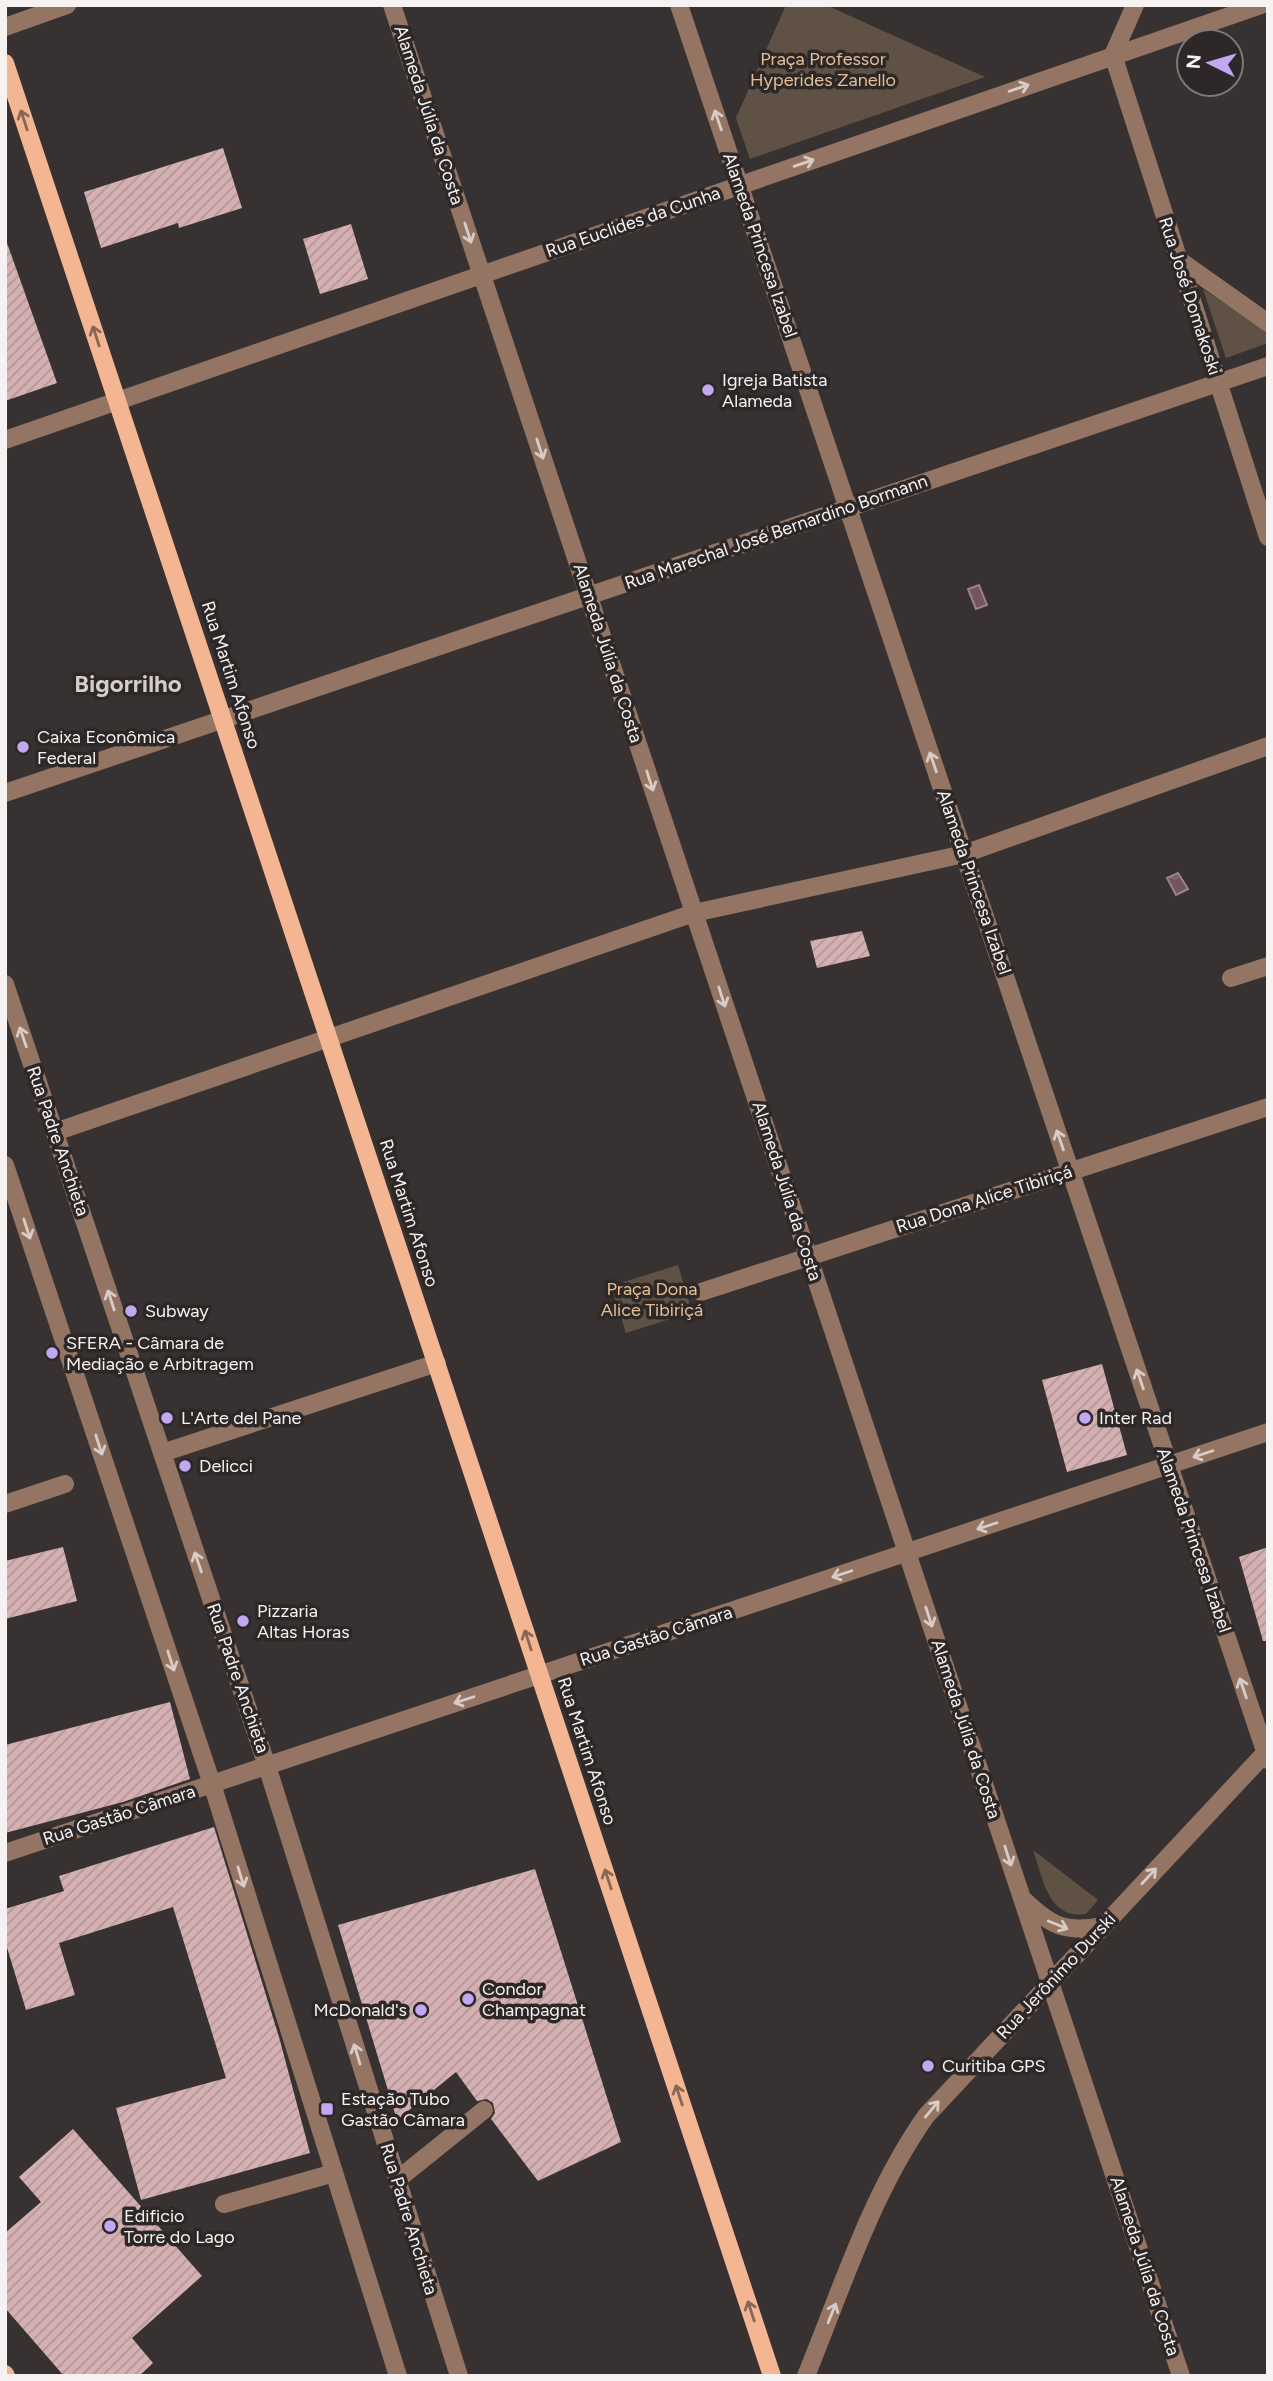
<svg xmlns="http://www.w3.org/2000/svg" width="1273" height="2381" font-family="Figtree,sans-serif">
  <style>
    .green { fill: #5f5245 }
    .water { fill: url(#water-ripples); stroke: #9a838b; stroke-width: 2 }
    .building { fill: url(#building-hatch) }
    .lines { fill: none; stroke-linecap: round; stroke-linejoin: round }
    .minor { stroke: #947564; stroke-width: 18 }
    .major { stroke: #f4b592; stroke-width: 18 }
    .oneway { stroke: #d9ccc7 }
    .oneway2 { stroke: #876757 }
    .poi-dot { fill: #c3a7f2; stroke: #2d2827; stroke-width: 2.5 }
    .labels { text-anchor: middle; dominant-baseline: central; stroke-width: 7; stroke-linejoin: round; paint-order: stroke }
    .park-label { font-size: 18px; fill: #e6be93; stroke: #2d2827 }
    .street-label { font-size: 18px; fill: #f6f2f1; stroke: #2d2827 }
    .poi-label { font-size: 18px; fill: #f6f2f1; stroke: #2d2827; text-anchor: start }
    .district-label { font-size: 24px; font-weight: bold; fill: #d5cecd; stroke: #2d2827 }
  </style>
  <defs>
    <pattern id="water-ripples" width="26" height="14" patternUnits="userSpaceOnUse" patternTransform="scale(1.75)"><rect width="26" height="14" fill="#73545f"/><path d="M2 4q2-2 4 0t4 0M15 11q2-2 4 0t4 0" fill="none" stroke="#886d76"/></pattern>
    <pattern id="building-hatch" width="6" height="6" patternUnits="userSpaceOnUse" patternTransform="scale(1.75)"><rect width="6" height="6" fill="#d5b0b3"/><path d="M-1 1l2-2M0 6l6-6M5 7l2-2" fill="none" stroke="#b29698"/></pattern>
  </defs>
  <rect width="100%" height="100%" fill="#373231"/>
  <!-- green -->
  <g class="green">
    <polygon points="786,5 826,5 985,77 750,159 736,118"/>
    <polygon points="1203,289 1268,333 1268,343 1226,358"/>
    <polygon points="678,1265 692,1312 626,1333 611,1286"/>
    <path d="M1033,1850L1098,1900L1086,1914C1048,1920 1043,1878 1033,1850Z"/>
  </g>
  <!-- water -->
  <g class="water">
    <polygon points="979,585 987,605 976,609 968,589"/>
    <polygon points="1178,873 1188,889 1176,895 1167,878"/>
  </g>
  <!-- building -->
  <g class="building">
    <polygon points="223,148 242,208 179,228 178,223 101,248 84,192"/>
    <polygon points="351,224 368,279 320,294 303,239"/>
    <polygon points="7,243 57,383 5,401 5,244"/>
    <polygon points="862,931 870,956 817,968 810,941"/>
    <polygon points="1102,1364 1127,1455 1067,1472 1042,1380"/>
    <polygon points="63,1547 77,1601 5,1619 5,1561"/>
    <polygon points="1268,1547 1268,1641 1263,1641 1239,1557"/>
    <polygon points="170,1702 190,1779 123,1802 5,1833 5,1745"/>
    <polygon points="214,1827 279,2037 310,2153 141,2200 116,2108 226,2078 173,1907 59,1943 75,1995 26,2010 5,1941 5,1909 64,1891 59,1876"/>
    <polygon points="535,1869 621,2142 538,2181 491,2119 495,2113 493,2103 487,2099 477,2101 456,2072 397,2120 338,1925"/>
    <polygon points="73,2129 202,2276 132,2338 153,2363 139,2376 64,2376 5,2308 5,2233 41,2202 19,2177"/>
  </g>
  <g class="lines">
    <!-- minor -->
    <g class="minor">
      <polyline points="392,5 1181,2376"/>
      <polyline points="679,5 1268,1760"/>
      <polyline points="1135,5 1113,55 1268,537"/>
      <polyline points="5,27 67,5"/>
      <polyline points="1179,260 1268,323"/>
      <polyline points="5,440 1261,5"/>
      <polyline points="5,793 1268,366"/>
      <polyline points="1231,978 1268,966"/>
      <polyline points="5,984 267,1766 459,2376"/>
      <polyline points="55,1132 694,913 964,854 1268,746"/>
      <polyline points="5,1165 212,1784 398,2376"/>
      <polyline points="701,1292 1268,1107"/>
      <polyline points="162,1453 437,1363"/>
      <polyline points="5,1504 65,1484"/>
      <polyline points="5,1853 1268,1432"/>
      <path d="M1025,1901C1051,1926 1066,1933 1102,1926"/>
      <polyline points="397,2180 484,2110"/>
      <polyline points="224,2204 334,2173"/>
      <path d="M806,2376C842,2288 871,2194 926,2116L1268,1750"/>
    </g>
    <!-- major -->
    <g class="major">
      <polyline points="5,63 772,2376"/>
      <polyline points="5,2374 6,2376"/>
    </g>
  </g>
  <!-- one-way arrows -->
  <defs><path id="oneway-shaft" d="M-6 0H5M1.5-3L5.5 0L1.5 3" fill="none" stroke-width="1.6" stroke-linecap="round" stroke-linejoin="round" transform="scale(1.75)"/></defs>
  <g class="oneway">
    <use href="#oneway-shaft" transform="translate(1019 88) rotate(-19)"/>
    <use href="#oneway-shaft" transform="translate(718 120) rotate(-109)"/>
    <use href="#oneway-shaft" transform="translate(804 163) rotate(-19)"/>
    <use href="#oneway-shaft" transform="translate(468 233) rotate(72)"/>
    <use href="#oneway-shaft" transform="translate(540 449) rotate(72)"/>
    <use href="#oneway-shaft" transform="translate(933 762) rotate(-109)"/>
    <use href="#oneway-shaft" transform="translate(650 781) rotate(72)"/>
    <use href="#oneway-shaft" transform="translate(722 997) rotate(72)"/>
    <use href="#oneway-shaft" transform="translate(23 1037) rotate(-109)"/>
    <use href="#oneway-shaft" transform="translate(1060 1140) rotate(-109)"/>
    <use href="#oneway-shaft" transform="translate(27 1229) rotate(72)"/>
    <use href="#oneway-shaft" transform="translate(111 1300) rotate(-108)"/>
    <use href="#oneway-shaft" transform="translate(1140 1379) rotate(-109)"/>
    <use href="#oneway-shaft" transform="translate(99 1445) rotate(72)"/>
    <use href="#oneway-shaft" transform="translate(1203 1454) rotate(162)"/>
    <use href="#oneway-shaft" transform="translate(987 1526) rotate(162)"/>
    <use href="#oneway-shaft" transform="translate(198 1562) rotate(-109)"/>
    <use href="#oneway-shaft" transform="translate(842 1574) rotate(162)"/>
    <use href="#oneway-shaft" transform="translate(929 1617) rotate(72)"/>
    <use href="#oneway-shaft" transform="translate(171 1661) rotate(72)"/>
    <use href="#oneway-shaft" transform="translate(1243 1688) rotate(-109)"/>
    <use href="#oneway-shaft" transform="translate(464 1700) rotate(162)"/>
    <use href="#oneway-shaft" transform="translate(1008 1856) rotate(72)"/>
    <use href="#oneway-shaft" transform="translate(1149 1876) rotate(-47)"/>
    <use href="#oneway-shaft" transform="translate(241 1877) rotate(73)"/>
    <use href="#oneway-shaft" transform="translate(1058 1925) rotate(22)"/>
    <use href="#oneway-shaft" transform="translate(357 2054) rotate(-107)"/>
    <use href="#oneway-shaft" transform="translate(932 2109) rotate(-50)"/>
    <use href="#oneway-shaft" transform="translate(832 2313) rotate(-68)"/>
  </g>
  <g class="oneway2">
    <use href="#oneway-shaft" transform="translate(24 120) rotate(-108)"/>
    <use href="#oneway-shaft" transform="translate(96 336) rotate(-108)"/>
    <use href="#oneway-shaft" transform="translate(528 1640) rotate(-108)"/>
    <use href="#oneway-shaft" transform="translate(608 1879) rotate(-108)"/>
    <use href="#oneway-shaft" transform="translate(679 2095) rotate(-108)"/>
    <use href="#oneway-shaft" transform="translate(751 2311) rotate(-108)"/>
  </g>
  <!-- markers -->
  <g class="poi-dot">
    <circle cx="708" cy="390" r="7"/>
    <circle cx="23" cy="747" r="7"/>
    <circle cx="131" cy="1311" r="7"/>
    <circle cx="52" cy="1353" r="7"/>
    <circle cx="167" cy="1418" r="7"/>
    <circle cx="1085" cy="1418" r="7"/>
    <circle cx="185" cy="1466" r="7"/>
    <circle cx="243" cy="1621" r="7"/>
    <circle cx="468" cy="1999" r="7"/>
    <circle cx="421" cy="2010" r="7"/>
    <circle cx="928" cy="2066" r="7"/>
    <rect x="320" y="2102" width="14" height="14" rx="3.5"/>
    <circle cx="110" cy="2226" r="7"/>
  </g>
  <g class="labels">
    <!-- park labels -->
    <g class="park-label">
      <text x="823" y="59">Praça Professor<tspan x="823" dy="21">Hyperides Zanello</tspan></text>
      <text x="652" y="1289">Praça Dona<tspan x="652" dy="21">Alice Tibiriçá</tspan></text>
    </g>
    <!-- street labels -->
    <g class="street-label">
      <text transform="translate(429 115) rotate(72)">Alameda Júlia da Costa</text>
      <text transform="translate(633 222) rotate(-19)">Rua Euclides da Cunha</text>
      <text transform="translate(760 245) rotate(71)">Alameda Princesa Izabel</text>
      <text transform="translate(1190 296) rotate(72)">Rua José Domakoski</text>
      <text transform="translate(776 532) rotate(-19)">Rua Marechal José Bernardino Bormann</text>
      <text transform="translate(608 653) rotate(72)">Alameda Júlia da Costa</text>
      <text transform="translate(231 675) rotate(72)">Rua Martim Afonso</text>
      <text transform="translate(974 882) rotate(71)">Alameda Princesa Izabel</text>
      <text transform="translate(58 1141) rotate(71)">Rua Padre Anchieta</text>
      <text transform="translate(787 1191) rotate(72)">Alameda Júlia da Costa</text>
      <text transform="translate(984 1199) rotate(-18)">Rua Dona Alice Tibiriçá</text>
      <text transform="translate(409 1213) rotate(72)">Rua Martim Afonso</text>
      <text transform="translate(1194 1540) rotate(71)">Alameda Princesa Izabel</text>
      <text transform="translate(656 1636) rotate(-18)">Rua Gastão Câmara</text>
      <text transform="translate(238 1678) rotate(71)">Rua Padre Anchieta</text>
      <text transform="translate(966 1729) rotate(72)">Alameda Júlia da Costa</text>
      <text transform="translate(587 1751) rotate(72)">Rua Martim Afonso</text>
      <text transform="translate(119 1815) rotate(-18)">Rua Gastão Câmara</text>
      <text transform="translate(1056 1976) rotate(-47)">Rua Jerônimo Durski</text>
      <text transform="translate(409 2219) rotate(73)">Rua Padre Anchieta</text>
      <text transform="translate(1145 2266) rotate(72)">Alameda Júlia da Costa</text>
    </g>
    <!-- poi labels -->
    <g class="poi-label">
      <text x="722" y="380">Igreja Batista<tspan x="722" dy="21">Alameda</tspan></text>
      <text x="37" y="737">Caixa Econômica<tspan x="37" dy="21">Federal</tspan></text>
      <text x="145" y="1311">Subway</text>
      <text x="66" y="1343">SFERA - Câmara de<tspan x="66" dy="21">Mediação e Arbitragem</tspan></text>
      <text x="181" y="1418">L'Arte del Pane</text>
      <text x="1099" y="1418">Inter Rad</text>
      <text x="199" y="1466">Delicci</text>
      <text x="257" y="1611">Pizzaria<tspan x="257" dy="21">Altas Horas</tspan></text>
      <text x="482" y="1989">Condor<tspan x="482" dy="21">Champagnat</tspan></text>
      <text x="407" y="2010" text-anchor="end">McDonald's</text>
      <text x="942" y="2066">Curitiba GPS</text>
      <text x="341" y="2099">Estação Tubo<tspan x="341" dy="21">Gastão Câmara</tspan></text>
      <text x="124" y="2216">Edificio<tspan x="124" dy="21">Torre do Lago</tspan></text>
    </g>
    <!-- district labels -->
    <g class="district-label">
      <text x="128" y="683">Bigorrilho</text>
    </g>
  </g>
  <!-- border -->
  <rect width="1273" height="2381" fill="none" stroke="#f6f2f1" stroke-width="14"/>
  <!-- north arrow -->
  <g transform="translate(1210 63) rotate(275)"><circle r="33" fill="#2d2827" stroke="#7d7978" stroke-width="2"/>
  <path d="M0-5L12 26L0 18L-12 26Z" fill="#c3a7f2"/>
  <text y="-10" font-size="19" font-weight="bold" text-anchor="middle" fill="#f6f2f1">N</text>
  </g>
</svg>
